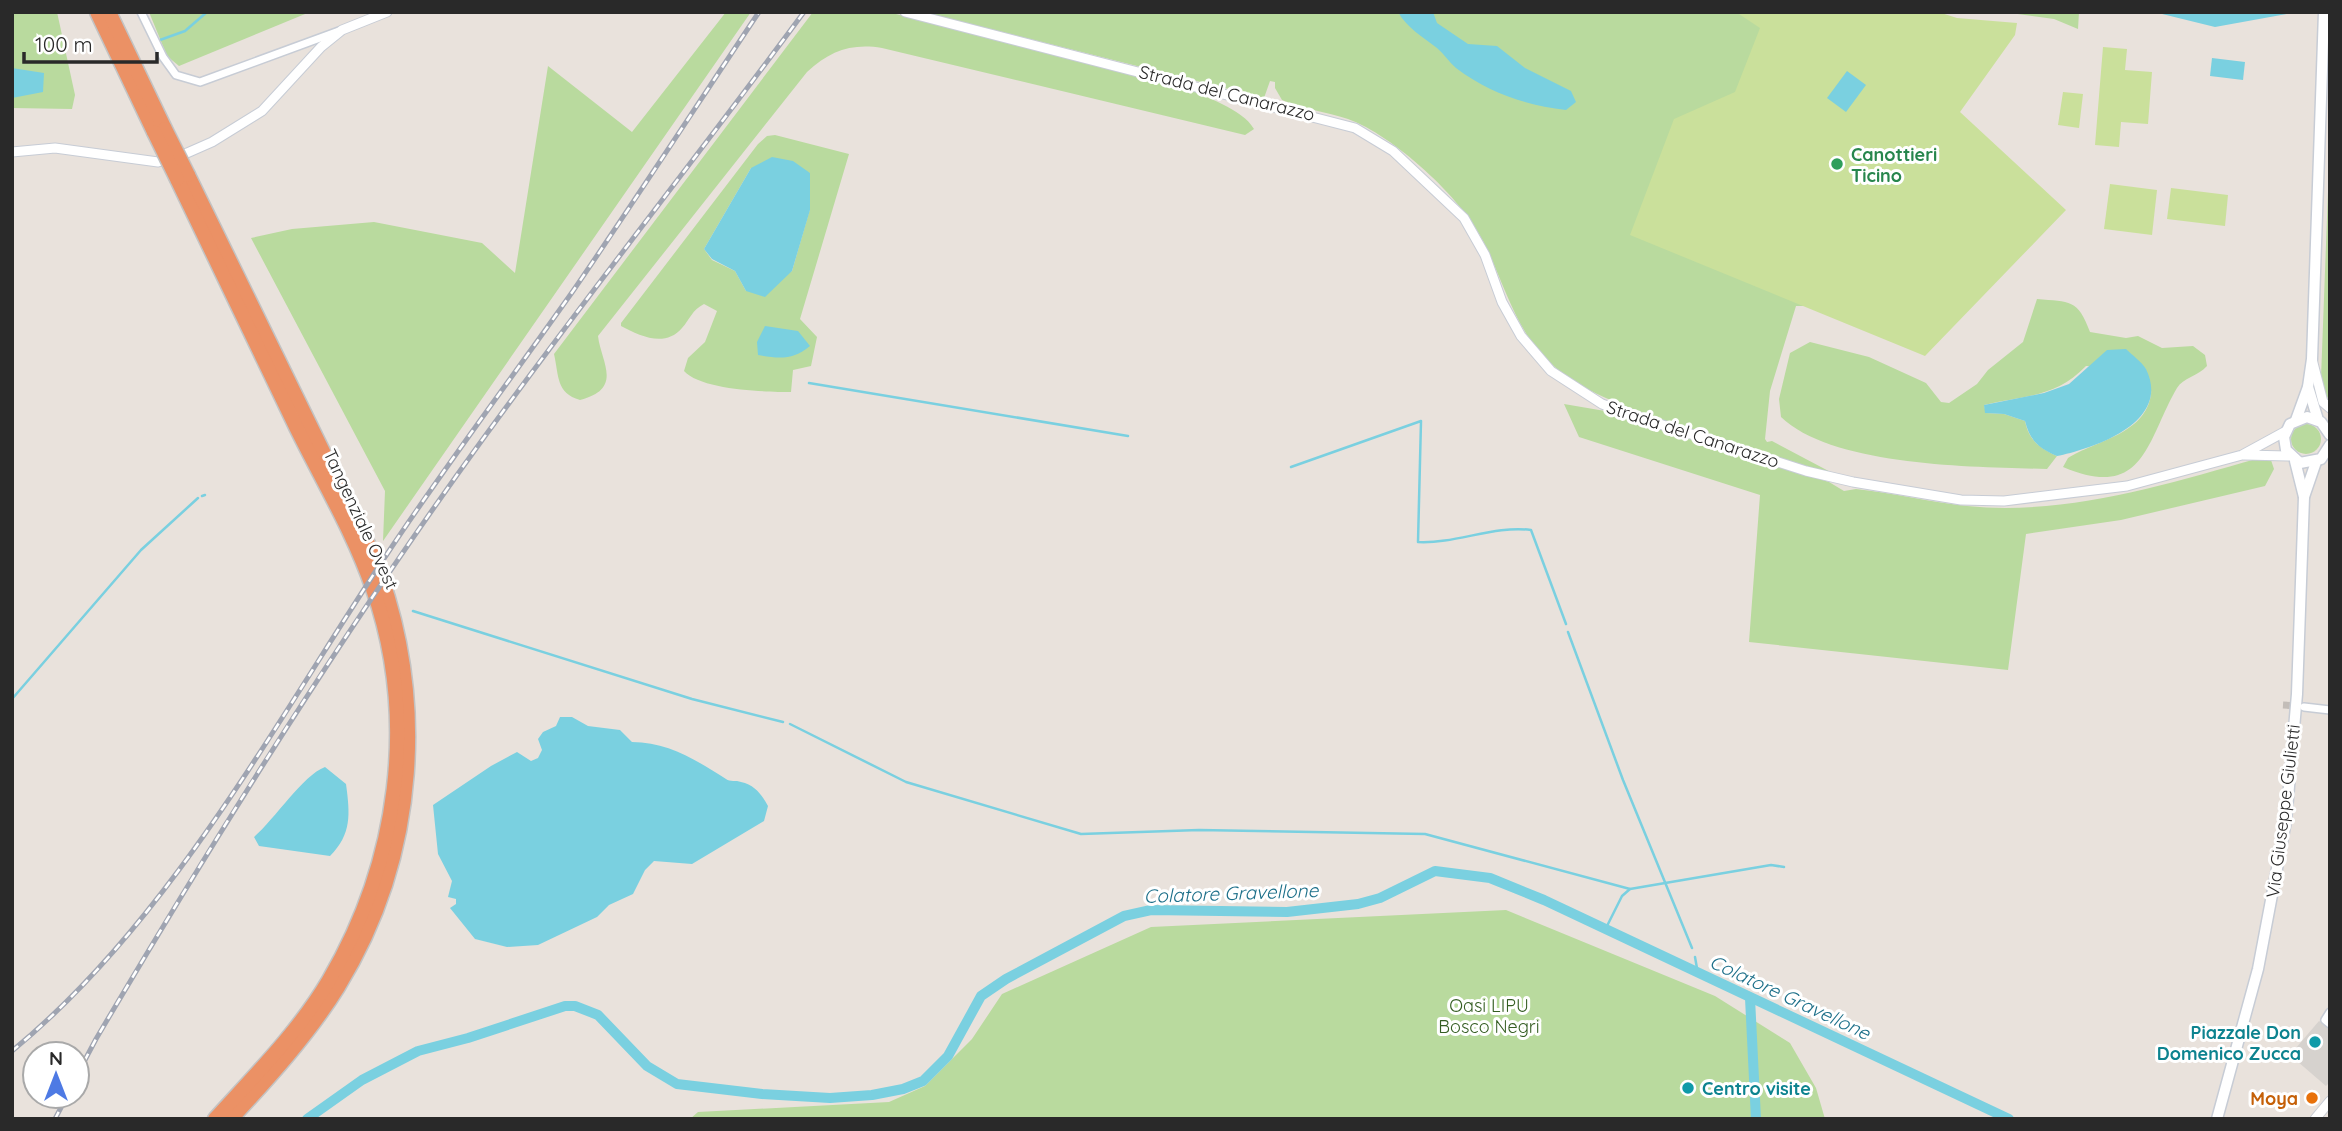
<svg xmlns="http://www.w3.org/2000/svg" width="2342" height="1131" font-family="Quicksand,sans-serif">
  <style>
    .green { fill: #b9da9e; fill-rule: evenodd }
    .pitch { fill: #cae09b }
    .plaza { fill: #d6d2ce }
    .water { fill: #7ad0e0 }
    .lines { fill: none; stroke-linecap: round; stroke-linejoin: round }
    .stream { stroke: #7ad0e0; stroke-width: 2.5 }
    .canal { stroke: #7ad0e0; stroke-width: 10 }
    .minor-tunnel { stroke: #c3bdb8; stroke-width: 7; stroke-dasharray: 7 3.5; stroke-linecap: butt }
    .minor-casing { stroke: #c7ccd5; stroke-width: 10 }
    .tertiary-casing { stroke: #c7ccd5; stroke-width: 11 }
    .secondary-casing { stroke: #c7ccd5; stroke-width: 13 }
    .motorway-casing { stroke: #c3c3c3; stroke-width: 17 }
    .minor { stroke: #fff; stroke-width: 7 }
    .tertiary { stroke: #fff; stroke-width: 9 }
    .secondary { stroke: #fff; stroke-width: 10 }
    .motorway { stroke: #eb9165; stroke-width: 14 }
    .rail-casing { stroke: #9fa4b1; stroke-width: 5 }
    .rail { stroke: #fff; stroke-width: 2.5; stroke-dasharray: 8; stroke-linecap: butt }
    .motorway-bridge-casing { stroke: #c3c3c3; stroke-width: 17; stroke-linecap: butt }
    .motorway-bridge { stroke: #eb9165; stroke-width: 14 }
    .leisure-dot { fill: #2e9e5b; stroke: #fff; stroke-width: 2.5 }
    .culture-dot { fill: #0f9aa8; stroke: #fff; stroke-width: 2.5 }
    .food-dot { fill: #e8710a; stroke: #fff; stroke-width: 2.5 }
    .labels { text-anchor: middle; dominant-baseline: central; stroke-width: 6; stroke-linejoin: round; paint-order: stroke }
    .street-label { font-size: 18px; fill: #292929; stroke: #fff }
    .leisure-label { font-size: 18px; font-weight: bold; fill: #27864d; stroke: #fff; text-anchor: start }
    .park-label { font-size: 18px; fill: #345d22; stroke: #fff }
    .culture-label { font-size: 18px; font-weight: bold; fill: #0d838f; stroke: #fff; text-anchor: end }
    .food-label { font-size: 18px; font-weight: bold; fill: #c56008; stroke: #fff; text-anchor: end }
    .water-label { font-size: 19px; font-style: italic; fill: #1c6f89; stroke: #fff }
  </style>
  <rect width="100%" height="100%" fill="#e9e2dc"/>
  <!-- green -->
  <g class="green">
    <polygon points="12,12 57,12 75,95 72,109 12,108"/>
    <polygon points="149,12 310,12 179,66 167,56"/>
    <polygon points="726,12 751,12 383,541 385,491 251,238 292,229 374,222 482,243 515,273 548,66 632,132"/>
    <path d="M813,12H888L1185,87C1205,98 1242,108 1254,129L1245,135L882,48C851,43 830,51 807,72L598,336C601,362 624,389 580,400C556,393 559,376 554,354Z"/>
    <path d="M923,12H1759L1803,306H1796L1770,391L1765,439L1767,442L1772,441L1838,476C1782,459 1726,442 1671,423C1626,406 1580,393 1545,358C1514,326 1503,280 1483,241C1463,199 1393,135 1348,119C1326,112 1303,109 1282,100L1275,88V82L1270,81L1264,98Z"/>
    <polygon points="2003,12 2079,12 2078,29 2054,19"/>
    <path d="M775,135L849,154L800,319L817,337L811,366L793,370L791,392C765,392 701,390 684,371L688,358L705,342L717,311L704,304C692,310 690,319 682,328C665,348 640,336 621,326V323L758,144L767,136ZM751,168L810,173V209L792,271L746,291L735,271L712,260L704,249Z"/>
    <polygon points="2330,138 2330,401 2322,390 2321,378"/>
    <path d="M2037,299C2070,302 2078,299 2090,332L2126,338L2138,336L2162,348L2193,346L2205,355L2207,366C2198,376 2183,378 2177,388C2147,439 2145,502 2063,467L2068,458C2095,441 2146,434 2151,394C2152,387 2147,375 2145,368L2086,366C2055,398 2025,395 1984,405L1986,413L2004,414L2025,421C2029,441 2040,448 2057,456L2047,469C1977,467 1833,467 1781,417L1779,399L1790,353L1810,342L1869,357L1926,383L1941,402L1949,403L1977,384L1988,370L2023,342Z"/>
    <path d="M1564,404L1605,411L1829,482L1844,491L1856,489C1893,493 1930,502 1967,506C2064,516 2164,485 2256,459L2271,460L2274,469L2265,486L2121,520L2026,534L2008,670L1749,642L1760,495L1579,437Z"/>
    <circle cx="2306" cy="439" r="15"/>
    <polygon points="1506,910 1715,996 1790,1043 1816,1088 1825,1119 690,1119 698,1112 889,1102 925,1086 972,1039 1002,994 1151,927"/>
  </g>
  <!-- pitch -->
  <g class="pitch">
    <polygon points="1736,12 1938,12 1957,18 2017,23 2015,35 1960,112 2066,210 1925,356 1630,235 1674,119 1735,92 1760,28"/>
    <polygon points="2103,47 2127,49 2125,70 2152,72 2148,124 2121,122 2119,147 2095,145"/>
    <polygon points="2063,92 2083,94 2079,128 2058,125"/>
    <polygon points="2110,184 2157,190 2152,235 2104,229"/>
    <polygon points="2171,188 2228,195 2225,226 2167,219"/>
  </g>
  <!-- plaza -->
  <polygon class="plaza" points="2319,1021 2330,1029 2330,1082 2326,1086 2290,1055"/>
  <!-- water -->
  <g class="water">
    <path d="M1398,12H1433L1437,23L1468,44L1497,46L1525,68L1571,91L1576,102L1566,110C1525,105 1489,93 1456,68C1449,62 1444,54 1437,48C1423,37 1407,28 1398,12Z"/>
    <polygon points="2154,12 2297,12 2215,27"/>
    <polygon points="2212,58 2245,62 2243,80 2210,76"/>
    <polygon points="12,68 44,73 43,92 12,98"/>
    <polygon points="1847,71 1866,85 1846,112 1827,98"/>
    <polygon points="772,157 793,161 810,173 810,210 792,271 765,297 746,291 735,271 712,259 704,249 751,168"/>
    <path d="M765,326L798,331L810,346C793,360 780,359 758,355L757,342Z"/>
    <path d="M2126,349C2132,355 2142,362 2146,369C2172,422 2095,448 2057,456C2039,448 2030,441 2025,421L2004,414L1985,413L1984,405L2044,393L2069,384L2107,350Z"/>
    <path d="M560,717H572L588,726L620,730L632,742C668,742 696,760 726,779C730,782 736,780 741,782C755,785 762,795 768,806L764,821L692,864L654,861L645,870L633,894L609,905L597,917L538,945L507,947L475,939L450,908L456,904V899L448,897L452,881L438,854L433,805L491,766L517,752L531,761L538,758L542,750L538,739L543,732L556,726Z"/>
    <path d="M325,767L346,784C350,814 352,834 330,856L259,846L254,837C275,819 303,775 325,767Z"/>
  </g>
  <g class="lines">
    <!-- stream -->
    <g class="stream">
      <polyline points="160,40 185,31 207,12"/>
      <polyline points="809,383 1128,436"/>
      <path d="M1291,467L1421,421L1418,542C1456,544 1494,525 1531,530L1566,624"/>
      <polyline points="202,496 205,495"/>
      <polyline points="413,611 692,699 783,722"/>
      <polyline points="1568,632 1623,780 1692,948"/>
      <polyline points="12,699 141,550 198,498"/>
      <polyline points="790,724 906,782 1081,834 1199,830 1425,834 1630,889"/>
      <polyline points="1605,930 1622,896 1630,889 1771,865 1784,867"/>
      <polyline points="1695,957 1698,974"/>
    </g>
    <!-- canal -->
    <g class="canal">
      <polyline points="1750,998 1756,1119"/>
      <polyline points="307,1119 362,1080 418,1051 468,1038 565,1006 575,1006 598,1015 647,1066 677,1084 762,1094 830,1098 872,1095 903,1089 923,1081 948,1056 981,996 1006,979 1124,916 1151,910 1287,912 1358,904 1380,898 1435,871 1490,878 1544,900 2009,1119"/>
    </g>
    <!-- minor-tunnel -->
    <polyline class="minor-tunnel" points="2283,705 2300,706"/>
    <!-- minor casing -->
    <g class="minor-casing">
      <g id="minor">
        <polyline points="141,12 163,57 176,75 200,82 339,31"/>
        <polyline points="2304,707 2330,710"/>
        <polyline points="2330,1012 2325,1020 2330,1024"/>
      </g>
    </g>
    <!-- tertiary casing -->
    <g class="tertiary-casing">
      <g id="tertiary">
        <polyline points="905,12 1355,128 1393,151 1464,218 1485,255 1502,302 1521,336 1551,371 1602,404 1644,419 1806,471 1853,482 1961,500 2004,501 2127,486 2242,455 2286,431"/>
        <polyline points="12,152 55,148 158,162 187,153 212,142 262,111 321,47 342,30 387,12"/>
        <polyline points="2312,359 2323,402 2330,408"/>
        <polyline points="2244,455 2289,456"/>
        <polyline points="2315,1119 2330,1101"/>
      </g>
    </g>
    <!-- secondary casing -->
    <g class="secondary-casing">
      <g id="secondary">
        <polyline points="2308,387 2318,420"/>
        <polyline points="2296,420 2308,387 2312,359 2324,12"/>
        <polyline points="2330,435 2321,422 2307,417 2290,424 2284,437 2286,450 2300,463 2321,459 2330,445"/>
        <polyline points="2295,461 2304,497"/>
        <polyline points="2217,1119 2258,969 2286,821 2297,694 2304,497 2316,462"/>
      </g>
    </g>
    <!-- motorway casing -->
    <g class="motorway-casing">
      <g id="motorway">
        <polyline points="97,12 154,132"/>
        <polyline points="109,12 165,129"/>
        <path d="M188,175L372,552C429,694 419,855 338,987C309,1034 269,1078 231,1119"/>
        <path d="M177,179C217,262 256,344 296,427C322,480 354,533 373,589C418,719 398,862 329,980C299,1031 255,1075 215,1119"/>
      </g>
    </g>
    <!-- minor -->
    <use href="#minor" class="minor"/>
    <!-- tertiary -->
    <use href="#tertiary" class="tertiary"/>
    <!-- secondary -->
    <use href="#secondary" class="secondary"/>
    <!-- motorway -->
    <use href="#motorway" class="motorway"/>
    <!-- rail casing -->
    <g class="rail-casing">
      <g id="rail">
        <path d="M12,1051C169,922 275,723 387,554C446,465 511,379 573,291C636,199 697,105 759,12"/>
        <path d="M77,1075L96,1039C216,835 341,635 480,443C585,298 697,157 804,12"/>
        <polyline points="55,1119 67,1096"/>
      </g>
    </g>
    <!-- rail -->
    <use href="#rail" class="rail"/>
    <!-- motorway-bridge casing -->
    <g class="motorway-bridge-casing">
      <g id="motorway-bridge">
        <polyline points="165,129 188,175"/>
        <polyline points="154,132 177,179"/>
      </g>
    </g>
    <!-- motorway-bridge -->
    <use href="#motorway-bridge" class="motorway-bridge"/>
  </g>
  <!-- markers -->
  <circle class="leisure-dot" cx="1837" cy="164" r="7"/>
  <g class="culture-dot">
    <circle cx="2315" cy="1042" r="7"/>
    <circle cx="1688" cy="1088" r="7"/>
  </g>
  <circle class="food-dot" cx="2312" cy="1098" r="7"/>
  <g class="labels">
    <!-- street labels -->
    <g class="street-label">
      <text transform="translate(1227 93) rotate(14)">Strada del Canarazzo</text>
      <text transform="translate(1693 434) rotate(18)">Strada del Canarazzo</text>
      <text transform="translate(361 519) rotate(65)">Tangenziale Ovest</text>
      <text transform="translate(2283 811) rotate(-83)">Via Giuseppe Giulietti</text>
    </g>
    <!-- leisure labels -->
    <g class="leisure-label">
      <text x="1851" y="154">Canottieri<tspan x="1851" dy="21">Ticino</tspan></text>
    </g>
    <!-- park labels -->
    <g class="park-label">
      <text x="1489" y="1005">Oasi LIPU<tspan x="1489" dy="21">Bosco Negri</tspan></text>
    </g>
    <!-- culture labels -->
    <g class="culture-label">
      <text x="2301" y="1032">Piazzale Don<tspan x="2301" dy="21">Domenico Zucca</tspan></text>
      <text x="1702" y="1088" text-anchor="start">Centro visite</text>
    </g>
    <!-- food labels -->
    <g class="food-label">
      <text x="2298" y="1098">Moya</text>
    </g>
    <!-- water labels -->
    <g class="water-label">
      <text transform="translate(1231 893) rotate(-2)">Colatore Gravellone</text>
      <text transform="translate(1790 997) rotate(25)">Colatore Gravellone</text>
    </g>
  </g>
  <!-- border -->
  <rect width="2342" height="1131" fill="none" stroke="#292929" stroke-width="28"/>
  <!-- north arrow -->
  <g transform="translate(56 1075)"><circle r="33" fill="#ffffff" stroke="#a9a9a9" stroke-width="2"/>
  <path d="M0-5L12 26L0 18L-12 26Z" fill="#4e7ae4"/>
  <text y="-10" font-size="19" font-weight="bold" text-anchor="middle" fill="#292929">N</text>
  </g>
  <!-- scale -->
  <path d="M24 52v10h133v-10" fill="none" stroke="#292929" stroke-width="3.5"/>
  <text x="35" y="52" font-size="21" fill="#292929" stroke="#ffffff" stroke-width="5" paint-order="stroke">100 m</text>
</svg>
